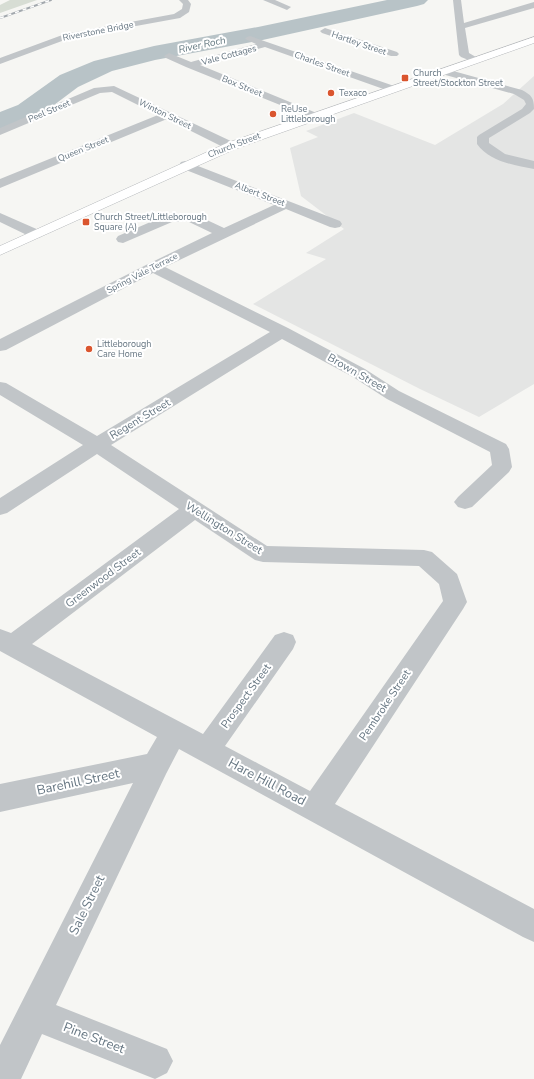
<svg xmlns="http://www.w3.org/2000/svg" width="534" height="1079" font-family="'Nunito Sans',sans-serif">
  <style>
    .built { fill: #e4e5e4 }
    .green { fill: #d7ddd4 }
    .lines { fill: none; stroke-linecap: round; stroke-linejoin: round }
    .river { fill: #b8c3c7; fill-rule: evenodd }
    .highway-casing { stroke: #b6b9bc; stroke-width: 1 }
    .minor { fill: #c1c5c8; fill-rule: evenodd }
    .highway { fill: #fff; fill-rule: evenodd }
    .rail-casing { stroke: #a2a8ad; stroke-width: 2 }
    .rail { stroke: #fff; stroke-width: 1.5; stroke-dasharray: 4; stroke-linecap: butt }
    .poi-dot { fill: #da552e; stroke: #fff; stroke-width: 1.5 }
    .labels { text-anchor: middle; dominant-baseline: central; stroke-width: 4; stroke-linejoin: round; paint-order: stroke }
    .far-street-label { font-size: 9px; fill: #667682; stroke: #fff }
    .far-poi-label { font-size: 9px; fill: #667682; stroke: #fff; text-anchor: start }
    .far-water-label { font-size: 10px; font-style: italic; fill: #62777f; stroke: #fff }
    .street-label { font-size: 11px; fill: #667682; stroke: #fff }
    .near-street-label { font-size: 13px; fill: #667682; stroke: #fff }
  </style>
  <rect width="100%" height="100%" fill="#f6f6f3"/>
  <!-- built -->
  <polygon class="built" points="534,76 534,384 479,417 420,389 253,304 326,259 306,253 344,229 301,196 290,148 318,137 306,131 354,113 435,145 503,104"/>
  <!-- green -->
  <polygon class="green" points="10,0 37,0 0,13 0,5"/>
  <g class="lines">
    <!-- river -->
    <polygon class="river" points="387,0 428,0 424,4 417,6 258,41 155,60 112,71 78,87 38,117 0,131 0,112 18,105 60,75 94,61 154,46 258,27"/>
    <!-- highway casing -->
    <g class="highway-casing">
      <polygon id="highway" points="534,37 534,43 235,149 0,255 0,246 227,143"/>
    </g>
    <!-- minor -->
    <g class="minor">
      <polygon points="179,0 188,0 191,4 189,12 180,18 70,38 0,64 0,58 65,34 174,14 182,9 183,4"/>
      <polygon points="263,0 275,0 291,7 287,10"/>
      <polygon points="453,0 461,0 464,23 534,2 534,8 465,28 469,53 481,60 476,63 461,57 459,55"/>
      <polygon points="325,28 397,52 399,54 397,56 391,56 322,33 320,31"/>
      <polygon points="250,36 397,87 398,89 397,91 389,91 265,47 200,65 319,114 321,116 319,118 315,119 186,67 166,58 164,56 169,53 191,62 256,44 245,39 247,37"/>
      <path d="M446,69L522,90C531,95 534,97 534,109L530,113L489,138V143L505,154L534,161V169C514,165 490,162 477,144V137L479,135L522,109L526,104L524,100L514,94L442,74L441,72Z"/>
      <polygon points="114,86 235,143 237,146 235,149 227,149 167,119 0,188 0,179 158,115 112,92 100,93 0,135 0,128 94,88"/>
      <path d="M185,161L340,221L342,224L340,227L335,228L330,227L286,209L165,267L288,328L365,369L399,391L506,444L509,449L512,467L509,472L472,507L465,509L458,507L454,502L458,497L492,465L490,452L387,399L353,377L282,339L111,445L267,546L424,550L432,552L457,574L467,602L463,609L335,804L534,909V942L523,937L179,749L166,774L56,1005L167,1049L173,1061L167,1073L155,1079L42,1034L21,1079H0V1045L133,783L0,812V784L147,754L157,737L0,651V629L11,633L179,509L97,454L7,513L0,515V498L83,445L0,395V382L6,383L97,436L270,332L153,273L6,350L0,351V339L148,264L212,233L187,221L172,222L123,243L118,242L116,239L118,236L169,214H194L224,228L274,205L181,168L179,165L181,162ZM195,520L255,560L263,562L419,566L439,584L443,601L310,791L225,746L293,649L296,642L293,635L284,632L275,635L203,734L32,644Z"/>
      <polygon points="0,213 41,231 43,234 41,237 36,238 31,237 0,222"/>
    </g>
    <!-- highway -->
    <use href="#highway" class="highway"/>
    <!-- rail casing -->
    <g class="rail-casing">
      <polyline id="rail" points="0,18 51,0"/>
    </g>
    <!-- rail -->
    <use href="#rail" class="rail"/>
  </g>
  <!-- markers -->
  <g class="poi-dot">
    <rect x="401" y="74" width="8" height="8" rx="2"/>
    <circle cx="331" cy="93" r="4"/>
    <circle cx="273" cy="114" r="4"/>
    <rect x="82" y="218" width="8" height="8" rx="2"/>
    <circle cx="89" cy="349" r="4"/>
  </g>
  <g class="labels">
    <!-- far-street labels -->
    <g class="far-street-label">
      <text transform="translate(98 31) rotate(-11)">Riverstone Bridge</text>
      <text transform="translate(359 43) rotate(19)">Hartley Street</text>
      <text transform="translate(229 55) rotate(-15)">Vale Cottages</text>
      <text transform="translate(322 64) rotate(20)">Charles Street</text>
      <text transform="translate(242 86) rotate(22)">Box Street</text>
      <text transform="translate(49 111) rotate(-23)">Peel Street</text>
      <text transform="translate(165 114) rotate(26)">Winton Street</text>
      <text transform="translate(234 145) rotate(-21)">Church Street</text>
      <text transform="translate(83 149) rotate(-22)">Queen Street</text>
      <text transform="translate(260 194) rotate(21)">Albert Street</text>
      <text transform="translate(142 273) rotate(-27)">Spring Vale Terrace</text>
    </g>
    <!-- far-poi labels -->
    <g class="far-poi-label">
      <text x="413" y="73">Church<tspan x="413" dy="10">Street/Stockton Street</tspan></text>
      <text x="339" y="93">Texaco</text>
      <text x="281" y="109">ReUse<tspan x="281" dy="10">Littleborough</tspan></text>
      <text x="94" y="217">Church Street/Littleborough<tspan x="94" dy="10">Square (A)</tspan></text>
      <text x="97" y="344">Littleborough<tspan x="97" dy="10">Care Home</tspan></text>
    </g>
    <!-- far-water labels -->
    <g class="far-water-label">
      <text transform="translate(202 45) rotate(-12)">River Roch</text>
    </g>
    <!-- street labels -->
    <g class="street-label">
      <text transform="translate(357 373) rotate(30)">Brown Street</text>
      <text transform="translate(140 419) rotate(-31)">Regent Street</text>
      <text transform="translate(224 528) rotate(32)">Wellington Street</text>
      <text transform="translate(103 578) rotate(-37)">Greenwood Street</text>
      <text transform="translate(246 696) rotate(-54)">Prospect Street</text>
      <text transform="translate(385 705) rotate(-56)">Pembroke Street</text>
    </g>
    <!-- near-street labels -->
    <g class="near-street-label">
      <text transform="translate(78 782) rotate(-12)">Barehill Street</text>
      <text transform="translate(267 782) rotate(28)">Hare Hill Road</text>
      <text transform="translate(87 905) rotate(-64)">Sale Street</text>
      <text transform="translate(94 1038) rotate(21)">Pine Street</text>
    </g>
  </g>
</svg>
